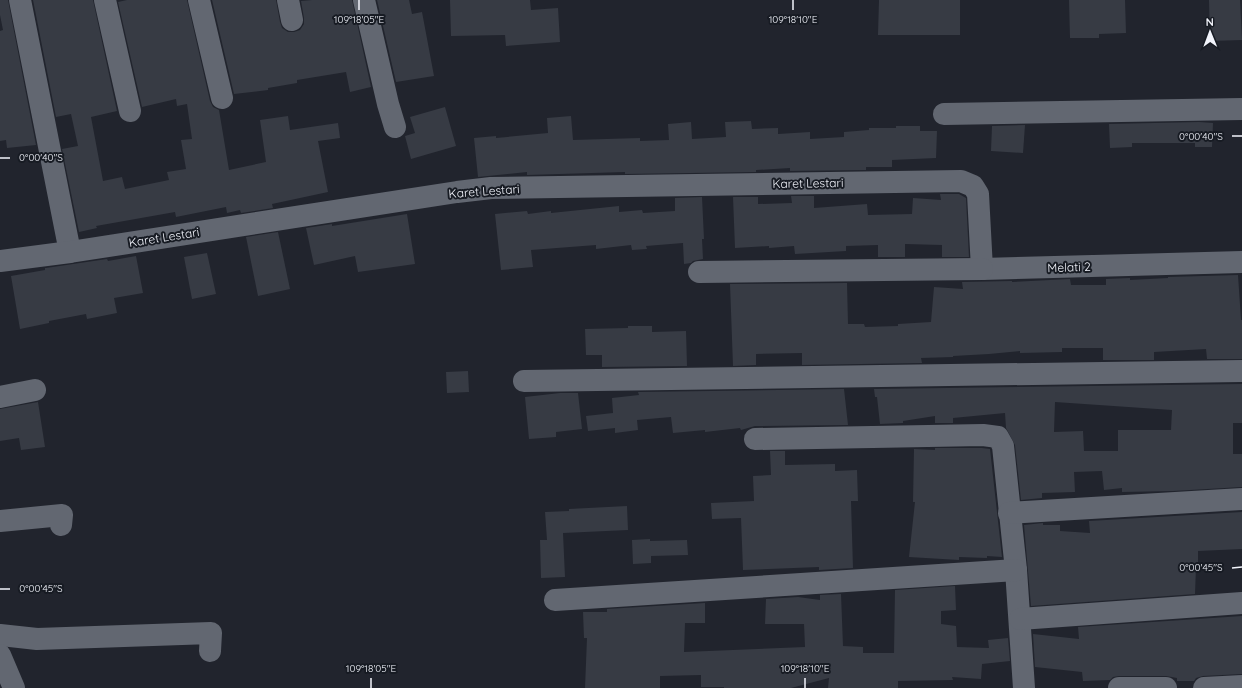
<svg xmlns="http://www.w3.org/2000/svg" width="1242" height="688" font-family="Quicksand,sans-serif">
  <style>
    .building { fill: #373b44; fill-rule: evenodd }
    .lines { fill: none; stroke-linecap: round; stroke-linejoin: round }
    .minor { stroke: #626771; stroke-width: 22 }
    .ticks { fill: none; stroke: #f2f4fb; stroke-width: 1.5 }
    .labels { text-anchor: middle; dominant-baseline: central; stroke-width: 4; stroke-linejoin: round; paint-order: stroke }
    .street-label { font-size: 12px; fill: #f2f4fb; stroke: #171b23 }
    .ticks-label { font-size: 10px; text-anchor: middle; fill: #f2f4fb; stroke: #171b23; stroke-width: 4; stroke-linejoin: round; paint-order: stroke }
  </style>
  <rect width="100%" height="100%" fill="#21242d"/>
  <!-- building -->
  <g class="building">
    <polygon points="0,0 8,0 36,145 7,148 6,140 0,141 0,31 3,30 0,15"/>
    <polygon points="33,0 93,0 117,111 91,117 103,181 122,177 125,189 169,180 167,172 186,169 181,140 192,139 187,104 177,106 176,99 142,107 118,2 127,0 187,0 210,101 213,107 219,110 229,170 266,162 260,120 288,116 290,130 338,123 340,138 318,141 328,192 272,204 273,208 241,213 240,210 227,213 226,207 176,217 175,212 96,226 97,228 79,232 62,149 78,146 71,114 56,117"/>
    <polygon points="212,0 276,0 280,22 282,28 288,32 294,32 300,30 304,24 304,18 301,1 312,0 352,0 371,87 350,92 346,72 297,80 297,83 268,88 268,90 234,94"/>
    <polygon points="377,0 409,0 412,14 422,12 434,76 396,82"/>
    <polygon points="450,0 530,0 531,10 558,8 560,42 506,46 505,35 451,36"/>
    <polygon points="879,0 960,0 960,35 878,35"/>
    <polygon points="1069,0 1125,0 1126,33 1099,34 1099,38 1070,38"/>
    <polygon points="1209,0 1240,0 1242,40 1210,41"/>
    <polygon points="445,107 456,146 411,159 405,136 415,133 410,117"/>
    <polygon points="571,116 573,140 640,138 640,141 669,140 668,124 691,122 692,139 726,137 725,122 751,121 752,129 778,128 778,134 810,132 810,139 844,137 844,132 869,130 869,128 896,128 896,126 920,126 920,131 937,131 936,158 892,160 892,167 866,167 866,170 790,171 790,168 756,170 756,172 625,174 625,172 527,175 527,172 478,177 474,138 496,136 496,138 548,133 547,118"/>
    <polygon points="1199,122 1213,123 1212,147 1195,147 1195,143 1132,143 1132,147 1110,148 1109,124"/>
    <polygon points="1025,125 1023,153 991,151 992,126"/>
    <polygon points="940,194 959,194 966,198 969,257 942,257 942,245 905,244 905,257 878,257 878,245 846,246 846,251 795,254 794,246 769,248 769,246 735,248 733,197 758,197 758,204 792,203 791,196 814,196 814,208 867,204 868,215 912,214 913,198 941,200"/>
    <polygon points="702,197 704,239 702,239 703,259 693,261 691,263 684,264 683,243 646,246 647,249 632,250 631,245 596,249 596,245 531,250 533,267 501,270 495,214 527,211 528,214 551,211 551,213 619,206 619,212 642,210 643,213 675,211 675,198"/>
    <polygon points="407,214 415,264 358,272 355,256 314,265 306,228 332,224 332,226"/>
    <polygon points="278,232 290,289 258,296 246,237"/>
    <polygon points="207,253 216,294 192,299 184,257"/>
    <polygon points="136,256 143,293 114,298 117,313 87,319 86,314 49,321 49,323 20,329 11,276 45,270 45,268 46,268 107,259 108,261"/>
    <polygon points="1238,275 1241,320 1242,320 1242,359 1207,359 1206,349 1154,352 1154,360 1103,360 1103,348 1062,348 1062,352 1020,353 1020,351 989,354 953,356 953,357 921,358 922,363 802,365 802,353 756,354 756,365 733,366 730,284 847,283 848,324 864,324 865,327 898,326 898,324 931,322 934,287 963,289 962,282 1012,281 1012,282 1070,279 1071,285 1106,285 1106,279 1130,278 1130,280 1168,278 1168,277"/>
    <polygon points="628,326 652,326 652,332 686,331 687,366 602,367 602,355 586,355 585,329 628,328"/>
    <polygon points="468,371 469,392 447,393 446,372"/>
    <path d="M1242,384V423H1233V454H1242V487L1173,491L1122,492V488L1104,490L1102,471L1074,472L1075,492L1042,493V498L1021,500L1015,445L1006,428L1005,413L953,418V423H935V416L903,421V423L880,424L877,397H875L874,389ZM1055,402L1172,410L1171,430H1118V451H1084L1083,431L1054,432Z"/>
    <polygon points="844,389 848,425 755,426 741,430 740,428 705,432 705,430 673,433 671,417 637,420 638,430 615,433 615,428 588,431 586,416 613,413 612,398 639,395 638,392"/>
    <polygon points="560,393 578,393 582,429 556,432 556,437 529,439 525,397"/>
    <polygon points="38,402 45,447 21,450 19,438 0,441 0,409"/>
    <polygon points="935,448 982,448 990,449 1002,557 987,556 987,558 959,557 959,560 909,557 915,502 913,502 914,449 935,450"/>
    <polygon points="770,451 785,451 785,465 835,464 835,471 857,470 858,501 851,501 853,568 819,570 819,567 743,570 741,518 712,519 711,503 754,501 753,476 771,475"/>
    <polygon points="627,506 628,530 563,533 565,577 541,578 540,540 547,540 545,512 569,511 569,509"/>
    <polygon points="1242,512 1242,549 1198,551 1198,567 1196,567 1195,594 1031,606 1024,525 1043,523 1043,525 1060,525 1060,531 1090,533 1089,521"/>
    <polygon points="650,539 650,541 687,540 688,555 651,556 651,563 633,564 632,540"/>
    <polygon points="955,586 956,610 941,611 941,624 956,626 957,647 989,648 988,640 1008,638 1010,661 982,664 981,679 952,677 953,680 898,681 898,688 828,688 829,678 791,688 724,688 724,687 701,687 701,675 660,676 660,688 585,688 587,638 584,638 583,612 607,612 607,609 705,603 705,623 685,623 684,652 805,647 804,624 765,624 766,599 798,597 820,600 820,595 841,594 843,646 863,647 863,653 894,653 895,590"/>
    <polygon points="1242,616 1242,674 1203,676 1196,678 1194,681 1177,681 1177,678 1166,676 1119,676 1113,677 1110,680 1083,681 1082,672 1035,667 1033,634 1079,639 1078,627"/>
  </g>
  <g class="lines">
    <!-- minor -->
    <g class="minor">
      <polyline points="20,0 70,252"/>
      <polyline points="105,0 130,111"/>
      <polyline points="199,0 222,98"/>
      <polyline points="288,0 292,20"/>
      <polyline points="364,0 388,104 395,127"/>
      <polyline points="944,114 1242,109"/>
      <polyline points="0,261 70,252 457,192 491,188 961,181 973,186 978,194 982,269 1242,262"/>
      <polyline points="699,272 982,269"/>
      <polyline points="524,381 1242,371"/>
      <polyline points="0,397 35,390"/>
      <polyline points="755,439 983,435 998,437 1003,446 1016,570 1024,688"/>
      <polyline points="1009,513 1242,499"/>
      <polyline points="0,521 62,515 61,525"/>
      <polyline points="555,600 1016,570"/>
      <polyline points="1020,619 1242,603"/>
      <polyline points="0,635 37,639 211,633 210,651"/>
      <polyline points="0,655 14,688"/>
      <polyline points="1119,688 1166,688"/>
      <polyline points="1204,688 1242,686"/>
    </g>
  </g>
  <!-- ticks -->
  <path class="ticks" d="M359,0V10M793,0V10M1232,136H1242M0,158H10M1232,568L1242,567M0,589H10M371,678V688M805,678V688"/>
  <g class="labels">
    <!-- street labels -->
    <g class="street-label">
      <text transform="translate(808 183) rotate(-1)">Karet Lestari</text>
      <text transform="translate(484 191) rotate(-4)">Karet Lestari</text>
      <text transform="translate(164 237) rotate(-9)">Karet Lestari</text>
      <text transform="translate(1069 267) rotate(-2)">Melati 2</text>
    </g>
  </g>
  <g class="ticks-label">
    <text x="359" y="23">109°18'05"E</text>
    <text x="793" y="23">109°18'10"E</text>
    <text x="1201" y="140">0°00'40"S</text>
    <text x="41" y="161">0°00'40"S</text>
    <text x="1201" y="571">0°00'45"S</text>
    <text x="41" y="592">0°00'45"S</text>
    <text x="371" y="672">109°18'05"E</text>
    <text x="805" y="672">109°18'10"E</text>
  </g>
  <!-- north arrow -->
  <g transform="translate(1210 32) rotate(359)" stroke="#171b23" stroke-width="3" paint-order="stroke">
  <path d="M0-3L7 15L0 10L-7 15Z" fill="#f2f4fb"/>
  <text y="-6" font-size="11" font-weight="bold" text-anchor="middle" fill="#f2f4fb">N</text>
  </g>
</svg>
